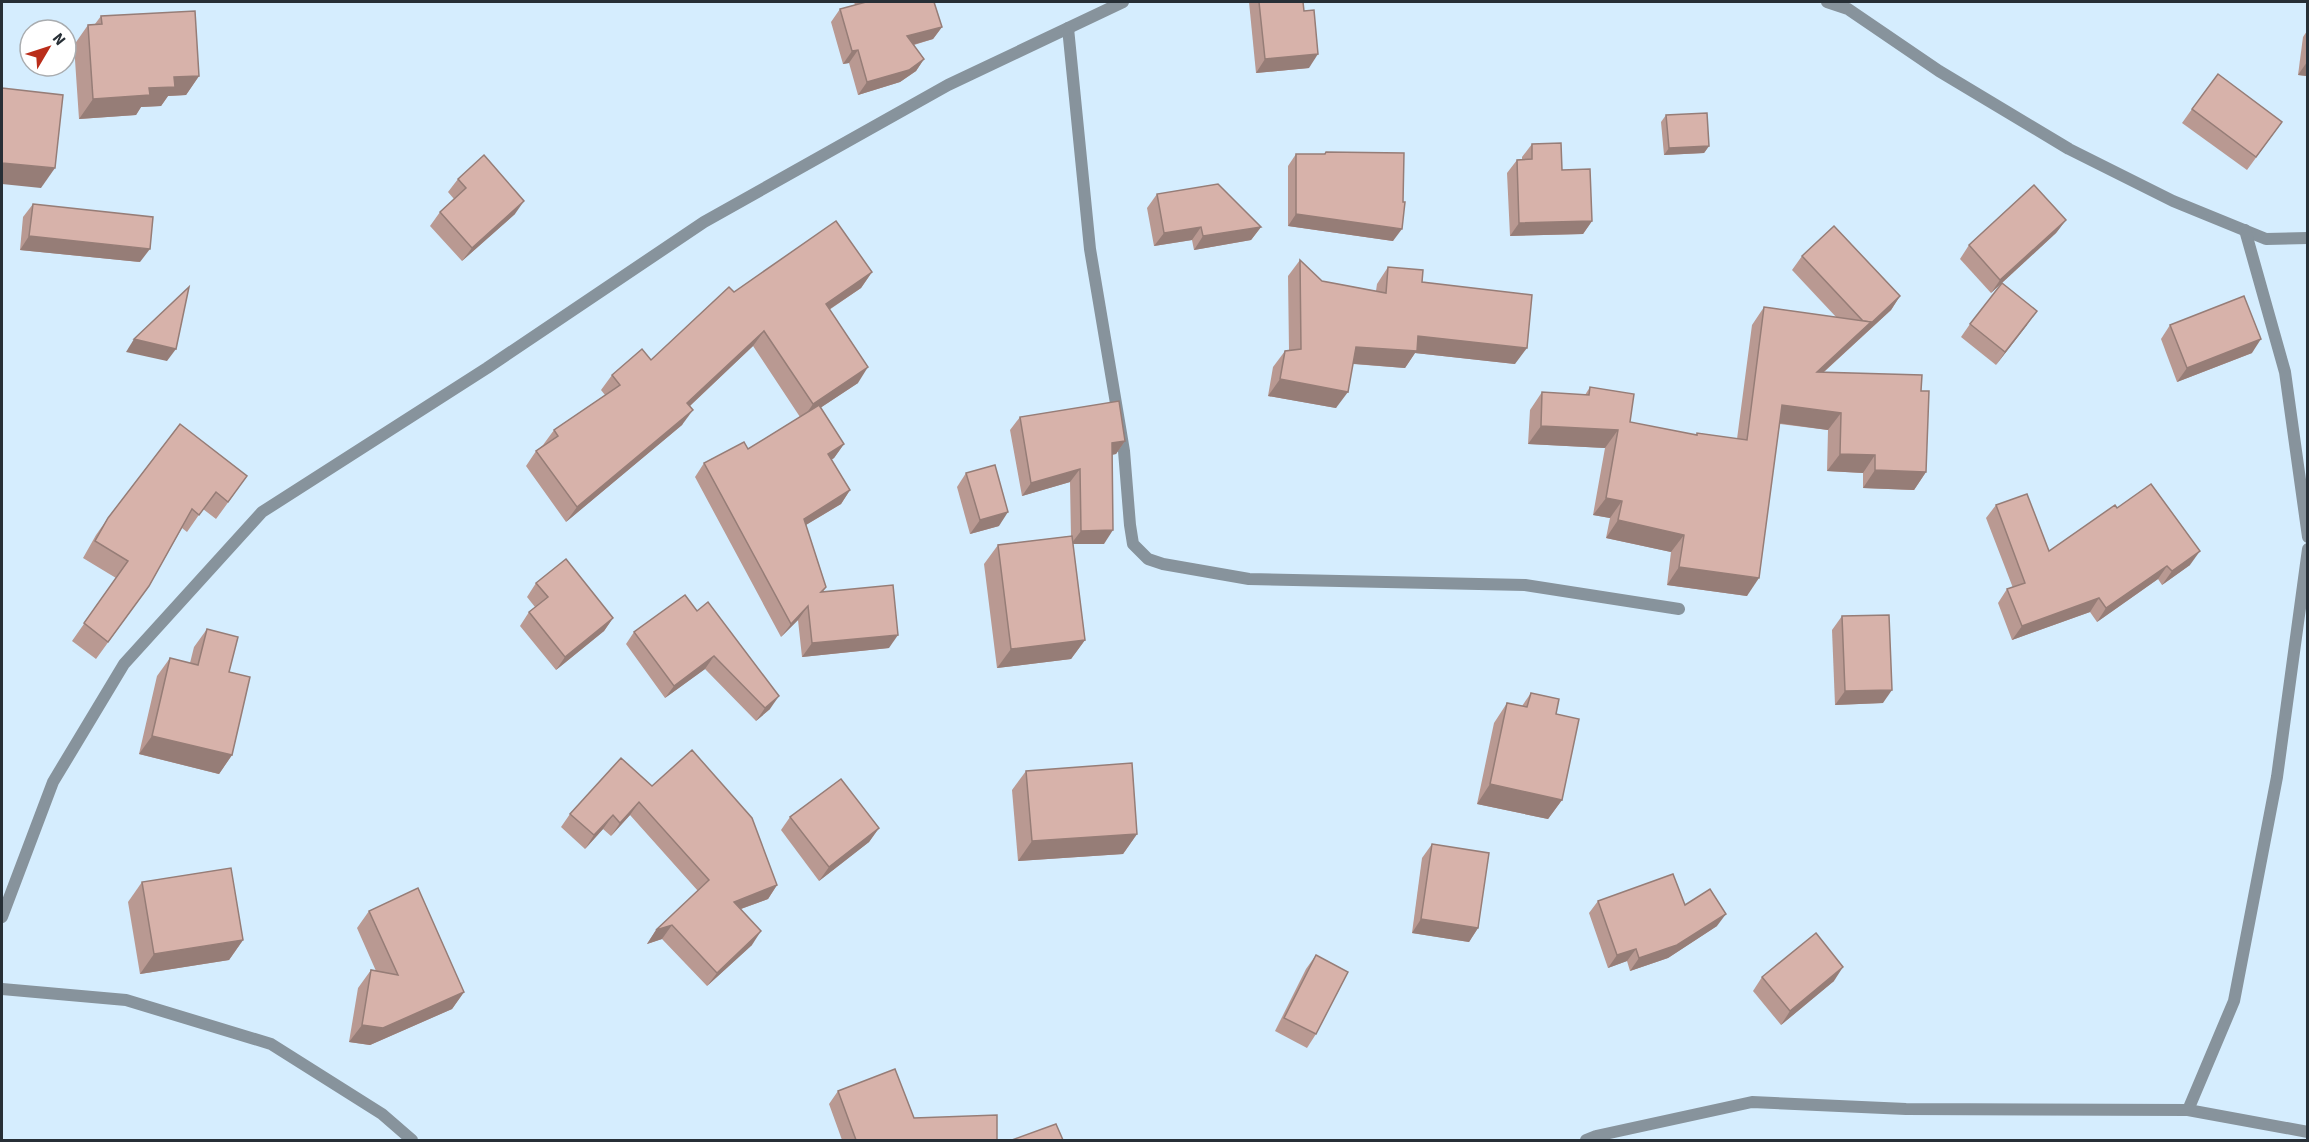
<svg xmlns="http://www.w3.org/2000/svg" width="2309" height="1142" font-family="'Source Sans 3',sans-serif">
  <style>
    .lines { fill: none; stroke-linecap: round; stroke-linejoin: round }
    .minor { stroke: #87939c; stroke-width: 12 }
    .wall { fill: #b99992 }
    .shaded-wall { fill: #967d77 }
    .building { fill: #d7b2aa; stroke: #967d77; stroke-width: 1.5 }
  </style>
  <rect width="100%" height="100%" fill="#d5edfe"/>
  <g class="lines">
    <!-- minor -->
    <g class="minor">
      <polyline points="1827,2 1848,9 1939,71 2069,149 2173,201 2266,239 2308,238"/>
      <polyline points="1068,28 1090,249 1124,451 1130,525 1133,544 1148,559 1163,564 1249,579 1525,585 1679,609"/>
      <polyline points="2245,230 2285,372 2308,537"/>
      <polyline points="2,917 53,782 124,664 262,512 487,368 704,222 948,85 1123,2"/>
      <polyline points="2,989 126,1000 271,1044 382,1114 412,1140"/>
      <polyline points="2188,1110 2234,1001 2277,777 2308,549"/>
      <polyline points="1586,1140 1596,1136 1752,1102 1906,1109 2188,1110 2308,1132"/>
    </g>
  </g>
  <!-- wall -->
  <g class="wall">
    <polygon points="854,2 934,2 942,27 933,39 914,45 924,59 916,71 900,82 858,95 849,63 843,64 831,22 840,9 855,5"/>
    <polygon points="1249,2 1303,2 1309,68 1256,73"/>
    <polygon points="101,16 199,76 186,95 168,96 161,106 141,107 136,115 79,119 74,45 88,25 95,24"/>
    <polygon points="2307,31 2307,76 2298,75 2303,37"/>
    <polygon points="2192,109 2282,122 2247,170 2182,123"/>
    <polygon points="1666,115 1709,146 1704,153 1664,155 1661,122"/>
    <polygon points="1532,144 1562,170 1592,221 1583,234 1510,236 1507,173 1517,160 1522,159 1522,157"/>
    <polygon points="1326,152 1403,202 1393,241 1288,226 1288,166 1296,154 1324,154"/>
    <polygon points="458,179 515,214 462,261 430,226 440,212 454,199 448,192"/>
    <polygon points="1157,194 1261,227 1251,240 1194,250 1192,240 1154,246 1147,208"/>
    <polygon points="33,204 140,262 20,250 23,217"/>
    <polygon points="2066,220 2056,233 1991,293 1960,259 1969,245"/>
    <polygon points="1802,256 1900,296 1891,310 1824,372 1921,391 1926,472 1914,490 1863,488 1863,473 1827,471 1828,430 1780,424 1747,596 1667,585 1671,552 1606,538 1610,518 1593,515 1605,448 1528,444 1530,410 1542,392 1585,395 1590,387 1630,422 1696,435 1697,433 1737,439 1752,325 1764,307 1837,318 1792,270"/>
    <polygon points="1300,260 1322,281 1376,291 1377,284 1388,267 1422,282 1515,364 1415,353 1405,368 1353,364 1336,408 1268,396 1273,367 1285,351 1289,350 1288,276"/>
    <polygon points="872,272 861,288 829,310 858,383 820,408 844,444 834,458 831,460 850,490 841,504 806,525 826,587 823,592 889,648 802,657 798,620 781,637 695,477 704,463 748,449 800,417 753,346 690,406 682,425 566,522 526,466 536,451 543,445 554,430 605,395 601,390 612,375 651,360 734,292"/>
    <polygon points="1970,324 2027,325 1996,365 1961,337"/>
    <polygon points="2170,325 2252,353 2177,382 2161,339"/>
    <polygon points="1020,417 1125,441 1116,454 1112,455 1104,544 1073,544 1085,640 1071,659 997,668 984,564 998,545 1071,536 1070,482 1022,496 1010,430"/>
    <polygon points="180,424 235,493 216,519 203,509 187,532 182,528 149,586 96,659 72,641 116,578 83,558 96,535 108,518"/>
    <polygon points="966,473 999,526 970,534 957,487"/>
    <polygon points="1996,505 2049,551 2117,508 2190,565 2162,585 2158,579 2097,622 2090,612 2012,640 1998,603 2007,589 2013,588 1986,518"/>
    <polygon points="536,583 613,618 604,631 556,670 520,626 529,612 535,607 527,597"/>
    <polygon points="685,595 770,709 756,721 705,669 665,698 626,644 634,632"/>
    <polygon points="1842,616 1883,703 1835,705 1832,630"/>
    <polygon points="207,629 229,672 232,755 219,774 139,754 157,676 170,658 190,663 194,647"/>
    <polygon points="1531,693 1556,714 1562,800 1548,819 1477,804 1494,723 1507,703 1522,706"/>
    <polygon points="1026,771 1137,834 1123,854 1018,861 1012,790"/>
    <polygon points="652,786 777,885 768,899 741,909 752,945 707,986 662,939 647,944 656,930 698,891 630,815 611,836 603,829 585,849 561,827 570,814"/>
    <polygon points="790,817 879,828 869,842 819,881 781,830"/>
    <polygon points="1432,844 1478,928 1469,942 1412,933 1422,858"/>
    <polygon points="142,882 243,940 229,960 140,974 128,902"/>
    <polygon points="1598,901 1685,905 1717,926 1668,958 1630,971 1627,961 1608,968 1589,913"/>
    <polygon points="369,911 464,992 452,1009 370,1045 349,1042 358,988 371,970 376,971 357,928"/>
    <polygon points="1316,955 1316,1034 1307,1048 1275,1031 1306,969"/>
    <polygon points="1762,977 1834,981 1781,1025 1753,991"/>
    <polygon points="838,1091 914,1118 997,1140 842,1140 829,1104"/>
  </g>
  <!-- shaded-wall -->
  <g class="shaded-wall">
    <polygon points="942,27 933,39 898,49 907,36"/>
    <polygon points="858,50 849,63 843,64 852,51"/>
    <polygon points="1318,54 1309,68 1256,73 1265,59"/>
    <polygon points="924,59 916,71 900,82 858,95 867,82"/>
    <polygon points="2307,62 2307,76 2298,75"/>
    <polygon points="199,76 186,95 168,96 161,106 141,107 136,115 79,119 93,99 174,77"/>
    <polygon points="1709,146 1704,153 1664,155 1669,148"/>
    <polygon points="2,163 55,168 41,188 2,184"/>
    <polygon points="524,201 515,214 462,261 472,248"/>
    <polygon points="1296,214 1402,229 1393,241 1288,226"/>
    <polygon points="2066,220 2056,233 1991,293 2000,280"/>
    <polygon points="1592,221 1583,234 1510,236 1519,223"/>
    <polygon points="1201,227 1192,240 1154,246 1164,233"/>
    <polygon points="1261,227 1251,240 1194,250 1203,236"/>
    <polygon points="29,236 150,249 140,262 20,250"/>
    <polygon points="872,272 861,288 815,319 826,304"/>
    <polygon points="1900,296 1891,310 1805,389 1817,372"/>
    <polygon points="2037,311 2027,325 1996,365 2005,352"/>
    <polygon points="764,331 753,346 677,418 687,403"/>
    <polygon points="1418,336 1527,348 1515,364 1415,353 1405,368 1344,363 1356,347"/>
    <polygon points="134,339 176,349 167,361 126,352"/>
    <polygon points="2261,339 2252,353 2177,382 2187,368"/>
    <polygon points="868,367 858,383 802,420 813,404"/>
    <polygon points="1280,379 1348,392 1336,408 1268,396"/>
    <polygon points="1782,405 1841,413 1828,430 1770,422"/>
    <polygon points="693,410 682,425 566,522 577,507"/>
    <polygon points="1541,426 1618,430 1605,448 1528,444"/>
    <polygon points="1125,441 1116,454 1102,456 1112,443"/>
    <polygon points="844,444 834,458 818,468 828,454"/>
    <polygon points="1840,454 1875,455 1863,473 1827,471"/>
    <polygon points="1080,469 1070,482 1022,496 1031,483"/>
    <polygon points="1875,470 1926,472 1914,490 1863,488"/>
    <polygon points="850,490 841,504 794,532 804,519"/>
    <polygon points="1606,498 1622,501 1610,518 1593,515"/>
    <polygon points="1008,512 999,526 970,534 980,520"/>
    <polygon points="1618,520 1684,535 1671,552 1606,538"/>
    <polygon points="1113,530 1104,544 1071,544 1081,531"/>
    <polygon points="2200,551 2190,565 2162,585 2172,571"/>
    <polygon points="2167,566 2158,579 2097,622 2106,608"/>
    <polygon points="1679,567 1759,578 1747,596 1667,585"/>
    <polygon points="2099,598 2090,612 2012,640 2022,626"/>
    <polygon points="808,606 798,620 781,637 791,624"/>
    <polygon points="613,618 604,631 556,670 565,657"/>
    <polygon points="898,635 889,648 802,657 812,643"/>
    <polygon points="1085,640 1071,659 997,668 1011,649"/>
    <polygon points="714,656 705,669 665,698 674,686"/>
    <polygon points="1892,690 1883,703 1835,705 1845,691"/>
    <polygon points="779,696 770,709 756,721 765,708"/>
    <polygon points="152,736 232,755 219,774 139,754"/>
    <polygon points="1490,784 1562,800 1548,819 1477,804"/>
    <polygon points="639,802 630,815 611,836 620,823"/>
    <polygon points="613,815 603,829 585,849 594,835"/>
    <polygon points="879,828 869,842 819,881 829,867"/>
    <polygon points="1137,834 1123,854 1018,861 1032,841"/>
    <polygon points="777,885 768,899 724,915 734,902"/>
    <polygon points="1726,914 1717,926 1668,958 1630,971 1639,958"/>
    <polygon points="1421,919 1478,928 1469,942 1412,933"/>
    <polygon points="672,925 662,939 647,944 656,930"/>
    <polygon points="761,931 752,945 707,986 717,973"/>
    <polygon points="243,940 229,960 140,974 154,954"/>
    <polygon points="1636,949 1627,961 1608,968 1617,955"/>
    <polygon points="1843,967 1834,981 1781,1025 1790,1011"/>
    <polygon points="464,992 452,1009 370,1045 349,1042 362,1025"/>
  </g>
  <!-- building -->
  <g class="building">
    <polygon points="866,2 934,2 942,27 907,36 924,59 909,70 867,82 858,50 852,51 840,9"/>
    <polygon points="1259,2 1303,2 1304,11 1314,10 1318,54 1265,59"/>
    <polygon points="195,11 199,76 174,77 175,87 149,88 150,95 93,99 88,25 102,24 101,16"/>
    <polygon points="2218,74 2282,122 2256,157 2192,109"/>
    <polygon points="2,88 63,95 55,168 2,163"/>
    <polygon points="1707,113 1709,146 1669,148 1666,115"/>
    <polygon points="1561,143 1562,170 1590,169 1592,221 1519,223 1517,160 1532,159 1532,144"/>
    <polygon points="1326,152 1404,153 1403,202 1405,202 1402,229 1296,214 1296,154 1325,154"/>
    <polygon points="484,155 524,201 472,248 440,212 466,188 458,179"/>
    <polygon points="1218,184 1261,227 1203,236 1201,227 1164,233 1157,194"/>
    <polygon points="2034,185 2066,220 2000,280 1969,245"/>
    <polygon points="33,204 153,217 150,249 29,236"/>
    <polygon points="836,221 872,272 826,304 868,367 813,404 764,331 687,403 693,410 577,507 536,451 558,436 554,430 620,385 612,375 642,349 651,360 729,287 734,292"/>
    <polygon points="1834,226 1900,296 1868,326 1871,322 1863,321 1802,256"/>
    <polygon points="1300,260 1322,281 1386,293 1388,267 1423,270 1422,282 1532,295 1527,348 1418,336 1417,351 1356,347 1348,392 1280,379 1285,351 1301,349"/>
    <polygon points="2002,283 2037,311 2005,352 1970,324"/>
    <polygon points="189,287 176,349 134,339"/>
    <polygon points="2244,296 2261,339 2187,368 2170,325"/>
    <polygon points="1764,307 1871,322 1817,372 1922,375 1921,391 1929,391 1926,472 1875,470 1875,455 1840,454 1841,413 1782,405 1759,578 1679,567 1684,535 1618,520 1622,501 1606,498 1618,430 1541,426 1542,392 1589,395 1590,387 1634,394 1630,422 1697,435 1697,433 1747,440"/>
    <polygon points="1119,401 1125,441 1112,443 1113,530 1081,531 1080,469 1031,483 1020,417"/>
    <polygon points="819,405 844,444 828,454 850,490 804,519 826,587 821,592 893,585 898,635 812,643 808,606 791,624 704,463 744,442 748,449"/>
    <polygon points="180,424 247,476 228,502 216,492 199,515 192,509 149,586 108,642 84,623 128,561 95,541 108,518"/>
    <polygon points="995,465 1008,512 980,520 966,473"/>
    <polygon points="2151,484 2200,551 2172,571 2167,566 2106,608 2099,598 2022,626 2007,589 2025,583 1996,505 2027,494 2049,551 2115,505 2117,508"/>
    <polygon points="1072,536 1085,640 1011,649 998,545"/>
    <polygon points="566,559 613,618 565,657 529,612 548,597 536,583"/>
    <polygon points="685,595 697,611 708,602 779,696 765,708 714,656 674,686 634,632"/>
    <polygon points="1889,615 1892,690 1845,691 1842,616"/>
    <polygon points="207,629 238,637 229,672 250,677 232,755 152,736 170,658 198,665"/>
    <polygon points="1531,693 1559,699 1556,714 1579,719 1562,800 1490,784 1507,703 1527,707"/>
    <polygon points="692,750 752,818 777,885 734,902 761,931 717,973 672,925 656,930 709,880 639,802 620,823 613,815 594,835 570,814 621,758 652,786"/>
    <polygon points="1132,763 1137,834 1032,841 1026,771"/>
    <polygon points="841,779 879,828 829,867 790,817"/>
    <polygon points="1432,844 1489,853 1478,928 1421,919"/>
    <polygon points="231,868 243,940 154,954 142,882"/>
    <polygon points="1673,874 1685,905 1710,889 1726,914 1677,945 1639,958 1636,949 1617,955 1598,901"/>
    <polygon points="418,888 464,992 383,1028 362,1025 371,970 398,975 369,911"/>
    <polygon points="1816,933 1843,967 1790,1011 1762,977"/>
    <polygon points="1316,955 1348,972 1316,1034 1284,1018"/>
    <polygon points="895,1069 914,1118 997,1115 997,1140 856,1140 838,1091"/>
    <polygon points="1056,1124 1063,1140 1012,1140"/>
  </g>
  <!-- border -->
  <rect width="2309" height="1142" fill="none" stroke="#272f36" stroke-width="6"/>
  <!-- north arrow -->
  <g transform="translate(48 48) rotate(51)"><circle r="28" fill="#ffffff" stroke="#a9acaf" stroke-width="1.5"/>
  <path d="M0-4.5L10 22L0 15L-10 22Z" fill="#ba2d1a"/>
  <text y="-9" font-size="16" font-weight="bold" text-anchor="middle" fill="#272f36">N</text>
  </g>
</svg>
